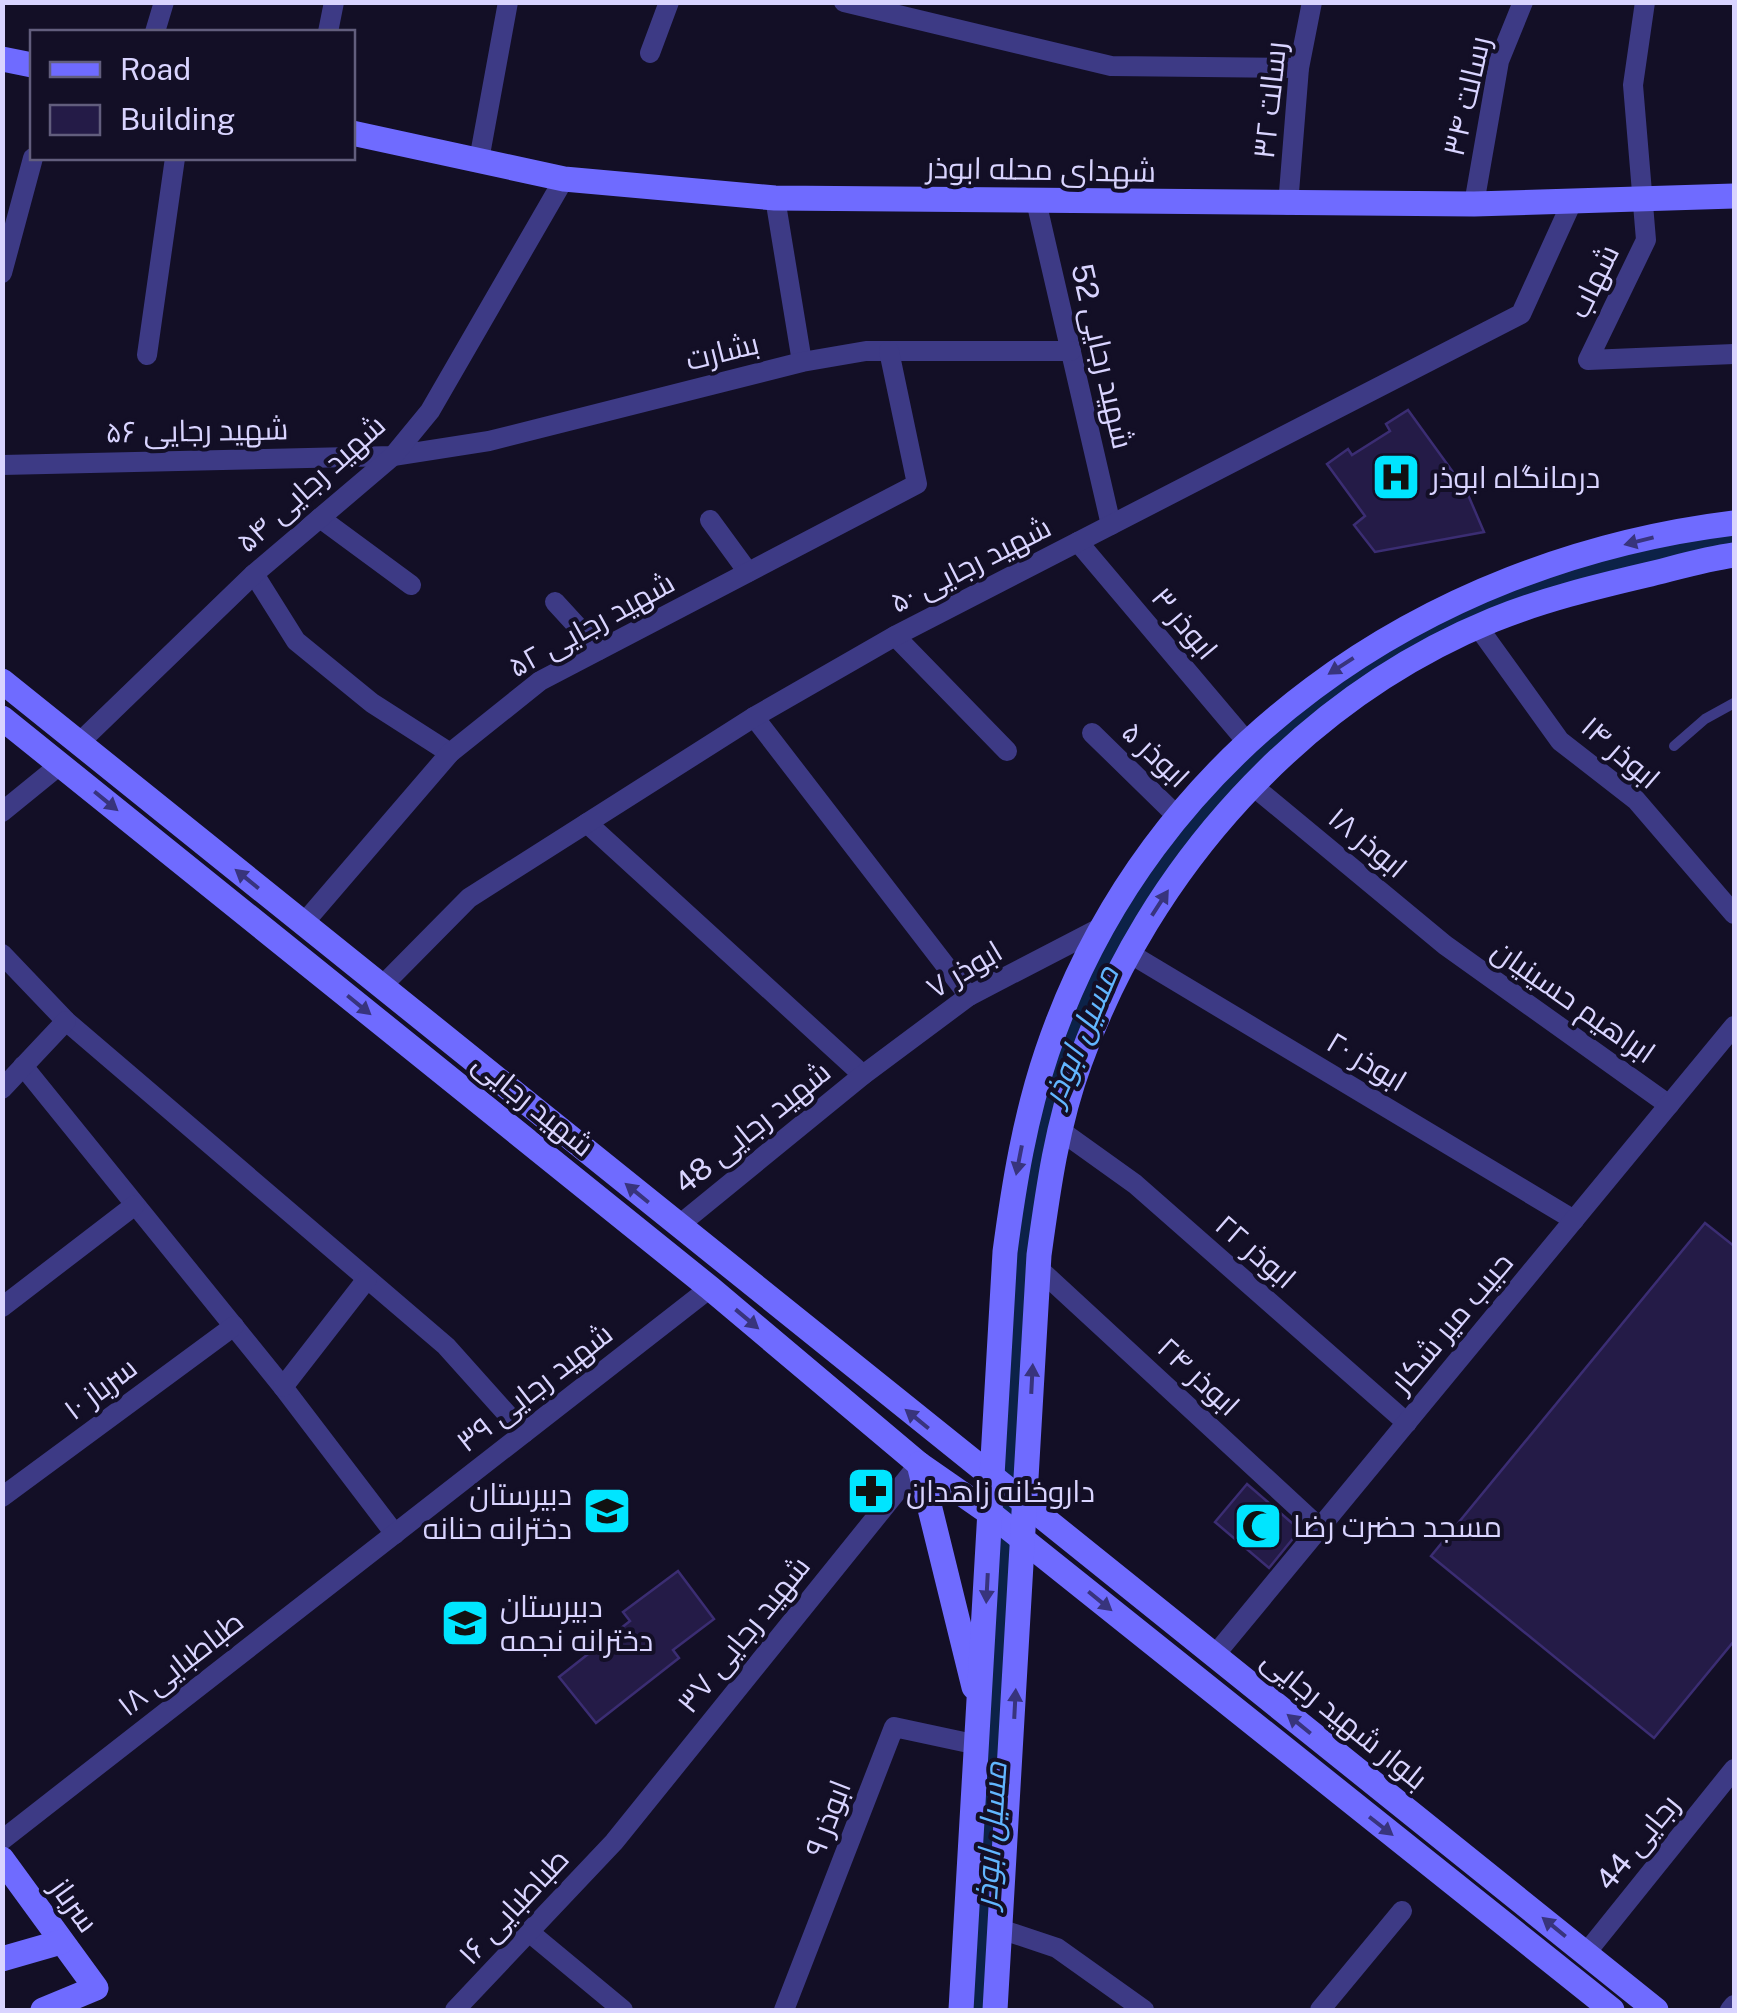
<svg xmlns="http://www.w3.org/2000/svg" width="1737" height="2013" font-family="'Public Sans',Cairo,sans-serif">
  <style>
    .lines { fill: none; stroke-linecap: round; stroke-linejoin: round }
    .canal { stroke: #0c2248; stroke-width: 25 }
    .building { fill: #241b47; stroke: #3b2d73; stroke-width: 2.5 }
    .lane { stroke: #3d3a85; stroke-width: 10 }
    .street { stroke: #3d3a85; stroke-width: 20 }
    .secondary { stroke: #6f6bff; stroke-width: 25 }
    .oneway { fill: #38347d }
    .labels { text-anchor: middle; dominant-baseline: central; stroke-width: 8; stroke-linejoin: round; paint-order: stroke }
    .street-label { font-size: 30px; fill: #d9d4ff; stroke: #130f26 }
    .poi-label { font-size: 30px; fill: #d9d4ff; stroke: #130f26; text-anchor: start }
    .water-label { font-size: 32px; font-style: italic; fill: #62b6ff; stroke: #130f26 }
  </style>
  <rect width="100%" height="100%" fill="#130f26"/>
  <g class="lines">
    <!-- canal -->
    <polyline class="canal" points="975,2010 991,1845 1024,1244 1037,1151 1054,1085 1108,963 1137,904 1179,841 1257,757 1326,699 1408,646 1507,600 1601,568 1707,541 1734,539"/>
  </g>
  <!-- building -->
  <g class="building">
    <polygon points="1408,410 1466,490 1484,532 1375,552 1354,525 1365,516 1327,464 1348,449 1352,455 1390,431 1386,424"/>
    <polygon points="1705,1223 1734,1246 1734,1641 1654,1738 1431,1556"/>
    <polygon points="1247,1484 1300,1530 1269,1568 1215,1522"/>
    <polygon points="678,1571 714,1619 673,1650 679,1658 596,1723 559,1677 630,1621 623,1612"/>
  </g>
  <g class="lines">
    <!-- lane -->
    <polyline class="lane" points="1674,746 1705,719 1734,703"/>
    <!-- street -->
    <g class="street">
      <polyline points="844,2 1111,66 1299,68"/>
      <polyline points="1645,2 1633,85 1646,240 1588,360 1734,354"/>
      <polyline points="155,32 164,2"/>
      <polyline points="328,32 334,2"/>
      <polyline points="650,53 669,2"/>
      <polyline points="479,160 508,2"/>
      <polyline points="775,198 802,362"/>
      <polyline points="1036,201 1111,525"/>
      <polyline points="1474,204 1499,61 1523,2"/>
      <polyline points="1288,205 1299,68 1312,2"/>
      <polyline points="2,273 33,158"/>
      <polyline points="147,355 175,158"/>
      <polyline points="2,465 393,456 489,441 802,362 866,351 1071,351"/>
      <polyline points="320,518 411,585"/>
      <polyline points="710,520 748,572"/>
      <polyline points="1078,542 1247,742"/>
      <polyline points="254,574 296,641 372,703 450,753"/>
      <polyline points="555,602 599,650"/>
      <polyline points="1478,627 1560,741 1636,800 1734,914"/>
      <polyline points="895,636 1007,751"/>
      <polyline points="754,717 969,996"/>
      <polyline points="1092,733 1178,817"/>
      <polyline points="79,743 254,574 393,456 430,411 564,179"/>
      <polyline points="1253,786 1445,945 1669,1105"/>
      <polyline points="2,812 61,764"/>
      <polyline points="587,823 863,1075"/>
      <polyline points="303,924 450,753 540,681 917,484 889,351"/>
      <polyline points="1129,953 1574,1220"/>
      <polyline points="2,954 66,1021 446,1346 524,1433"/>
      <polyline points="381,987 469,898 754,717 895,636 1521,314 1571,204"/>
      <polyline points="23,1066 283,1387 395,1534"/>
      <polyline points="2,1089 66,1021"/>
      <polyline points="1061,1131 1135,1184 1407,1423"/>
      <polyline points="678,1226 863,1075 969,996 1104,926"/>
      <polyline points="1038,1268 1320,1528"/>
      <polyline points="2,1307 135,1205"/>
      <polyline points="283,1387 367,1279"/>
      <polyline points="2,1497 234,1326"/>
      <polyline points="1214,1656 1734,1026"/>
      <polyline points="2,1840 710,1288"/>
      <polyline points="1003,1930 1057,1948 1144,2010"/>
      <polyline points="529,1932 623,2010"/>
      <polyline points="1586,1953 1734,1769"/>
      <polyline points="455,2010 614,1842 919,1464"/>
      <polyline points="784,2010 894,1727 978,1745"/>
      <polyline points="1320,2010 1402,1911"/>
      <polyline points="1730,2010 1734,2005"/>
    </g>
    <!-- secondary -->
    <g class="secondary">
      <polyline points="2,59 32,65"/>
      <polyline points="352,133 564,179 775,198 1474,204 1734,196"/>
      <polyline points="2,681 1656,2010"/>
      <polyline points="2,718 710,1288 919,1464 991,1514 1612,2010"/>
      <polyline points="919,1464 974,1687"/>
      <polyline points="2,1859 96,1988 43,2010"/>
      <polyline points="2,1959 61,1942"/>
      <path d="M961,2010L1005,1252C1014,1184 1025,1117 1047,1052C1149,750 1425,561 1734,523"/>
      <path d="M995,2010L1039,1255C1048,1190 1057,1124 1080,1062C1149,869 1301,699 1493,620C1542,600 1595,587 1646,575C1675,568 1705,559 1734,555"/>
    </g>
  </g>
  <!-- one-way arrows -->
  <defs><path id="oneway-solid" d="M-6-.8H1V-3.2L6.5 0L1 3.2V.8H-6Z" transform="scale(2.5)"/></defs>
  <g class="oneway">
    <use href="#oneway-solid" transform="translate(1639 541) rotate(166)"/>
    <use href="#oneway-solid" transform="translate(1341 666) rotate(147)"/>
    <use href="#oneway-solid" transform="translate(106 801) rotate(39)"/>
    <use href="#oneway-solid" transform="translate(247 879) rotate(-141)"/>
    <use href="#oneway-solid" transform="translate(1160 903) rotate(-57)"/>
    <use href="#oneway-solid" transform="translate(359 1005) rotate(39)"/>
    <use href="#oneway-solid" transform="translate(1019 1160) rotate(101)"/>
    <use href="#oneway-solid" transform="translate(637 1193) rotate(-141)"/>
    <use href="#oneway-solid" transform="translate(747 1319) rotate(40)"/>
    <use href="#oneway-solid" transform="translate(1032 1379) rotate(-87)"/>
    <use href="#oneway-solid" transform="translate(917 1419) rotate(-141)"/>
    <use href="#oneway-solid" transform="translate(987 1588) rotate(93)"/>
    <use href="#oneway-solid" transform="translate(1100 1601) rotate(39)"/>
    <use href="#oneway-solid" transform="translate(1015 1704) rotate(-87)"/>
    <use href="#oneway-solid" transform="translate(1299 1724) rotate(-141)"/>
    <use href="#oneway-solid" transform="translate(1381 1826) rotate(38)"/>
    <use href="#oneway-solid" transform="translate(1554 1927) rotate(-141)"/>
  </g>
  <!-- icons -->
  <defs>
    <g id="hospital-square" transform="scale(2.5)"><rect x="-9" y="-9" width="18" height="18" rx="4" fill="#00e5ff" stroke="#130f26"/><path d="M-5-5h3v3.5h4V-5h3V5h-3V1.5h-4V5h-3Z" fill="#111"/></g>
    <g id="pharmacy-square" transform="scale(2.5)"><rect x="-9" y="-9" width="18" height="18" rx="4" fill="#00e5ff" stroke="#130f26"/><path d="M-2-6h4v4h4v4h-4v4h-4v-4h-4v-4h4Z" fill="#111"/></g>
    <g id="school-square" transform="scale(2.5)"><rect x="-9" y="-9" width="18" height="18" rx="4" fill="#00e5ff" stroke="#130f26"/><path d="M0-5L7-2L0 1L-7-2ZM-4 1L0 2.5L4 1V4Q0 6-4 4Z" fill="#111"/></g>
    <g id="mosque-square" transform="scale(2.5)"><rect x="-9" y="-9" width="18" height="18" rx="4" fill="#00e5ff" stroke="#130f26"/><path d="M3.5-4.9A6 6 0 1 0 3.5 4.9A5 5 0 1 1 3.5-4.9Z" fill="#111"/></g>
  </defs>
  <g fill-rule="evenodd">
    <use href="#hospital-square" x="1396" y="477"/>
    <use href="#pharmacy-square" x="871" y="1491"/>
    <use href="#school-square" x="607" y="1511"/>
    <use href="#mosque-square" x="1258" y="1526"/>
    <use href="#school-square" x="465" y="1623"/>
  </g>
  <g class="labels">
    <!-- street labels -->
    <g class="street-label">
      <text transform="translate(1466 96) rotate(-77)">رسالت ۳۴</text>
      <text transform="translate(1269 100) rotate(-84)">رسالت ۳۲</text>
      <text transform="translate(1041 169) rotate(1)">شهدای محله ابوذر</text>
      <text transform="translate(1593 281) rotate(-64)">شهاب</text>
      <text transform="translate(722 351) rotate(-14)">بشارت</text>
      <text transform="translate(1103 356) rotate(77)">شهید رجایی 52</text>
      <text transform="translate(197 430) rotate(-1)">شهید رجایی ۵۶</text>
      <text transform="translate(310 483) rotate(-42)">شهید رجایی ۵۴</text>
      <text transform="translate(970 564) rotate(-27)">شهید رجایی ۵۰</text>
      <text transform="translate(1185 623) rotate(50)">ابوذر ۳</text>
      <text transform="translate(591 624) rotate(-29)">شهید رجایی ۵۲</text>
      <text transform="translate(1621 752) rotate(41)">ابوذر ۱۴</text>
      <text transform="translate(1156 754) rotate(44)">ابوذر ۵</text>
      <text transform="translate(1368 842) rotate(40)">ابوذر ۱۸</text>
      <text transform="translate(964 969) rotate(-31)">ابوذر ۷</text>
      <text transform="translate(1574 1001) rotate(35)">ابراهیم حسینیان</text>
      <text transform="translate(1367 1061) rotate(31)">ابوذر ۲۰</text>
      <text transform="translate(534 1104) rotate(39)">شهید رجایی</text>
      <text transform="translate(752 1127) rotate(-39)">شهید رجایی 48</text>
      <text transform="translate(1256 1251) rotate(41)">ابوذر ۲۲</text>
      <text transform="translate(1451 1322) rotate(-50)">حبیب میر شکار</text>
      <text transform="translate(1199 1376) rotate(43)">ابوذر ۲۴</text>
      <text transform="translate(534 1387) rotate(-38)">شهید رجایی ۳۹</text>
      <text transform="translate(100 1388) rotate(-37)">سرباز ۱۰</text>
      <text transform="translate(743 1634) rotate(-51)">شهید رجایی ۳۷</text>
      <text transform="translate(180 1663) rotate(-38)">طباطبایی ۱۸</text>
      <text transform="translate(1345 1719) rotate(39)">بلوار شهید رجایی</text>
      <text transform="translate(827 1818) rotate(-69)">ابوذر ۹</text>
      <text transform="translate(1637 1842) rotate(-51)">رجایی 44</text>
      <text transform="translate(75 1905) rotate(54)">سرباز</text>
      <text transform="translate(513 1906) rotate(-47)">طباطبایی ۱۶</text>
    </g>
    <!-- poi labels -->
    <g class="poi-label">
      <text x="1431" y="477">درمانگاه ابوذر</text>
      <text x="906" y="1491">داروخانه زاهدان</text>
      <text x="572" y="1494" text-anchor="end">دبیرستان<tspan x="572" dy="34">دخترانه حنانه</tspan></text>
      <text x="1293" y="1526">مسجد حضرت رضا</text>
      <text x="500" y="1606">دبیرستان<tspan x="500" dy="34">دخترانه نجمه</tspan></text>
    </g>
    <!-- water labels -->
    <g class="water-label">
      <text transform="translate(1080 1035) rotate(-67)">مسیل ابوذر</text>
      <text transform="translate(990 1835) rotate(-86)">مسیل ابوذر</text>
    </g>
  </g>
  <!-- border -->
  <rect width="1737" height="2013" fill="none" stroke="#d9d4ff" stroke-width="10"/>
  <!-- legend -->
  <rect x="30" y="30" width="325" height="130" fill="#130f26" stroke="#625e7d" stroke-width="2.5"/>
  <rect x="50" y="62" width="50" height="15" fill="#6f6bff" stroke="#625e7d" stroke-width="2.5"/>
  <text x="120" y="80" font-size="30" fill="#d9d4ff">Road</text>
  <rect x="50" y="105" width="50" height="30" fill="#241b47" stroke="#625e7d" stroke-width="2.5"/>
  <text x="120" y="130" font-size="30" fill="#d9d4ff">Building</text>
</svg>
